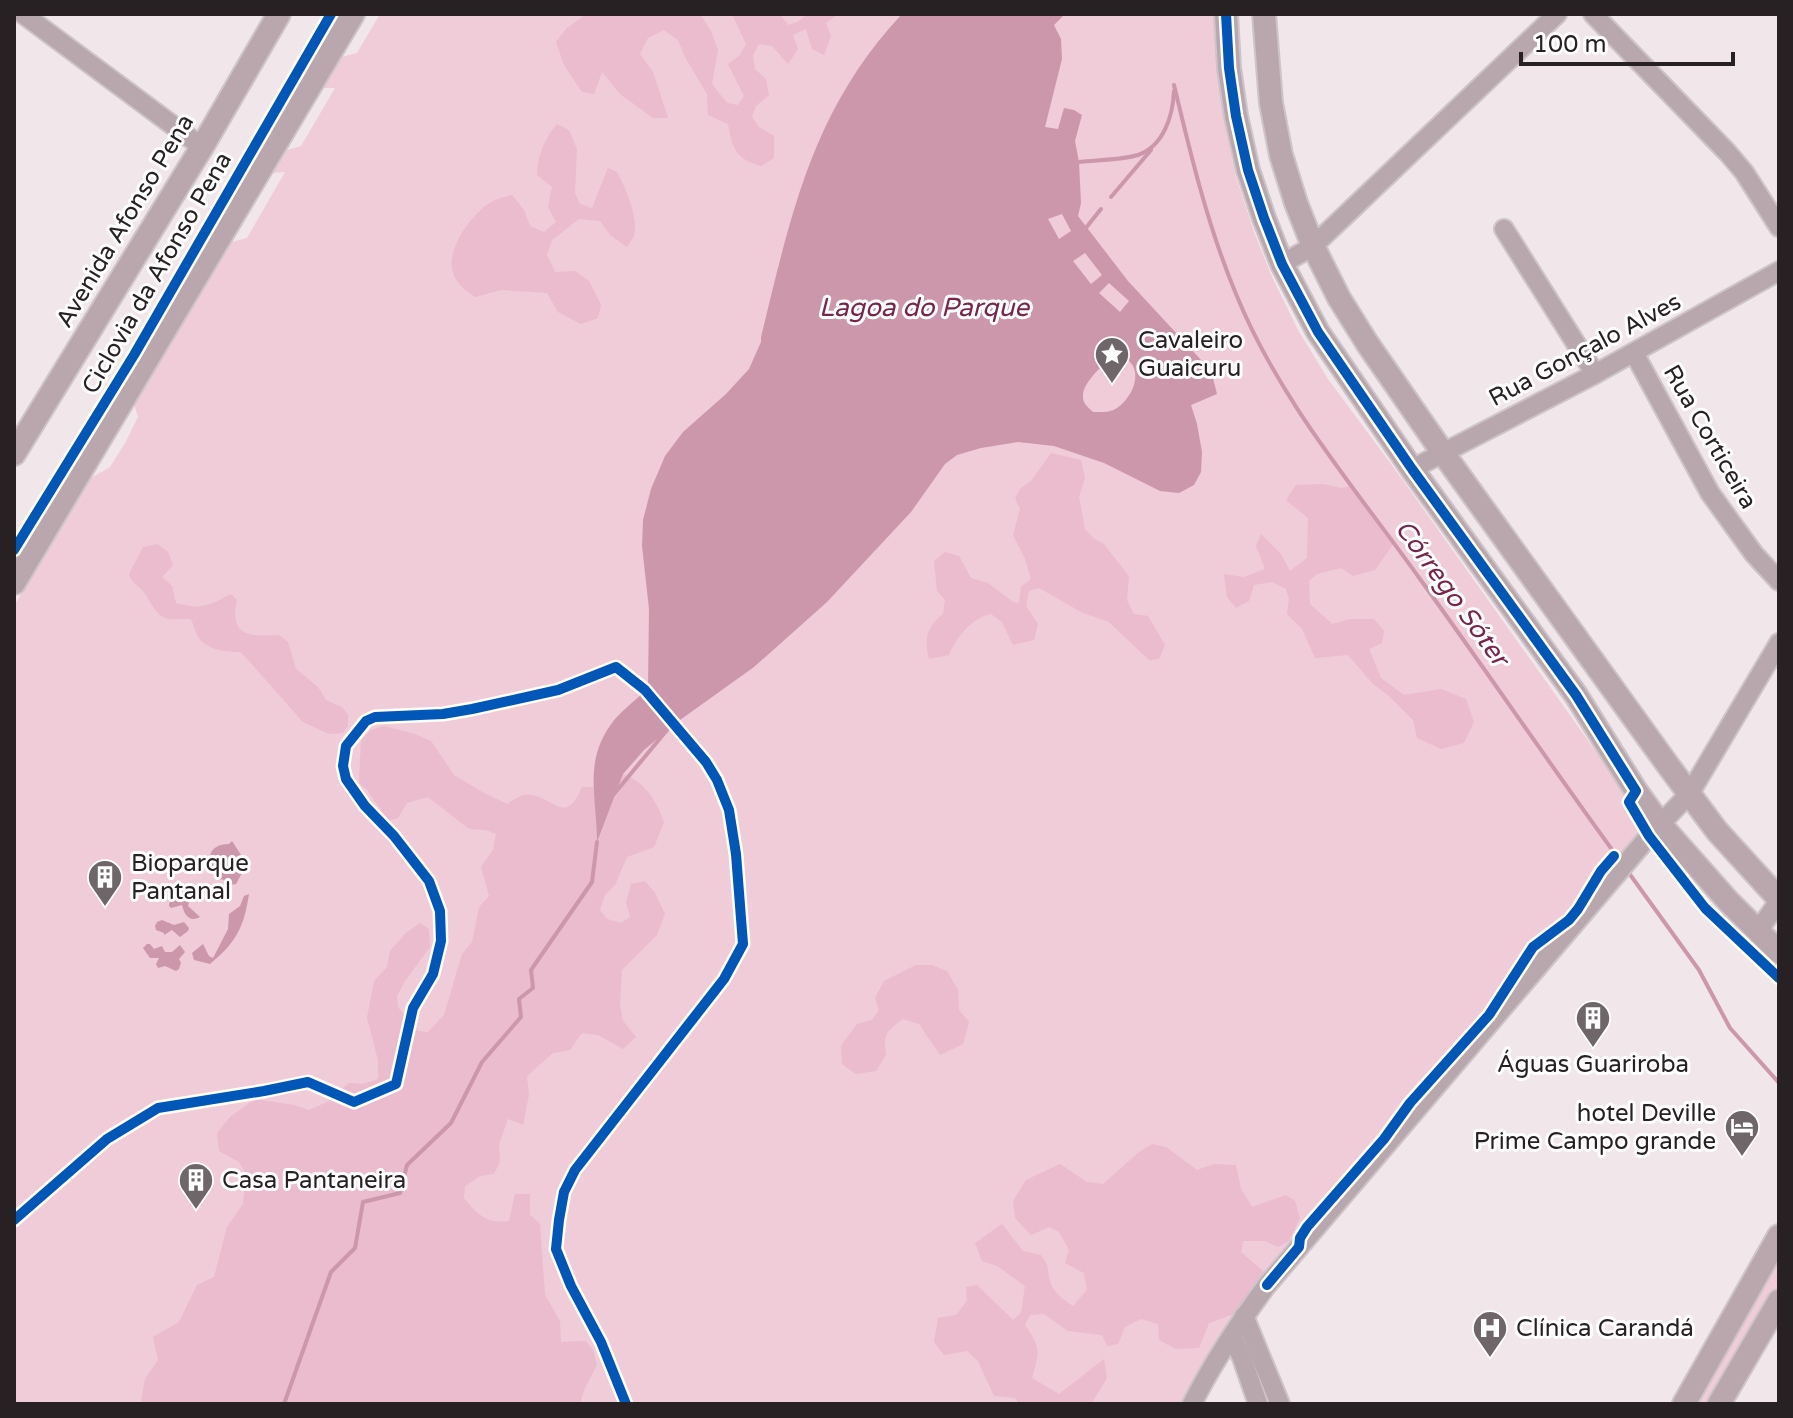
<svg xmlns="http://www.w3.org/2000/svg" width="1793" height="1418" font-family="'Varela Round',sans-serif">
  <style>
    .green { fill: #f0cbd8 }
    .forest { fill: #eabccd }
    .water { fill: #cc97ab; fill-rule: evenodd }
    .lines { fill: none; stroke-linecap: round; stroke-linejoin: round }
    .stream { stroke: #cc97ab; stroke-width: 4 }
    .minor-casing { stroke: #ccc4c7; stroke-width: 22 }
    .major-casing { stroke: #ccc4c7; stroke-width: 26 }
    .minor { stroke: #b8a7ad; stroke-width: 18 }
    .major { stroke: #baa7ae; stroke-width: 22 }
    .cycleway-casing { stroke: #fff; stroke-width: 15 }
    .cycleway { stroke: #0057b8; stroke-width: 10 }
    .labels { text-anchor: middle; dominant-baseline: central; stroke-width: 6; stroke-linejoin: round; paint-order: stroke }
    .street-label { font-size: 24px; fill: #272123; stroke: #fff }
    .poi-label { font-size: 24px; fill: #272123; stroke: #fff; text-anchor: start }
    .water-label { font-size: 26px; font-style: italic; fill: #7a244c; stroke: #fff }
  </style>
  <rect width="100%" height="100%" fill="#f1e7ea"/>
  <!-- green -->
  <g class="green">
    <polygon points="380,14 1215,14 1217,71 1225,125 1236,177 1254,232 1272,277 1298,330 1328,379 1402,479 1643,818 1645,827 1401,1115 1187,1404 14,1404 14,606 91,478 110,467 125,443 138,417 133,401 232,242 247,238 285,172 273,173 287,150 301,146 335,88 322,88 341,57 357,53"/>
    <polygon points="1779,1261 1779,1294 1715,1404 1698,1404"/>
  </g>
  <!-- forest -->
  <g class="forest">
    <path d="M586,14H700L711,31L718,50L712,84L727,103L738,105L744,96L728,64L740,55L746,44L732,14H780L788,25L798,22L805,16L804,14H838L826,23L831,36L824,55L812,49L806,29L793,35L798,49L788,64L772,46L759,44L753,55L755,69L766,79L769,95L756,106L752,117L758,126L774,136V158L761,166C735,158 733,150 728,124L708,115L707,94L685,57L678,40L664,30L648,38L640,54L653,72L668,118H653L620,94L602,72L594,94L582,92L564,65L556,42L566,29Z"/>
    <path d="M557,124L569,130L577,149L575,193L580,204L592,208L608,168L617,172C625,187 639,218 634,235C634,237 628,245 627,247L610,235L600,221L579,219L552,240L547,255L555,272L575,271L589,281L601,305L598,318L581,324L558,312L547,293L501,290L475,297C465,290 454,282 452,268C448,246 474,211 493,201C499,198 506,197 512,195L524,210L530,226L544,232L556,222L548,207L552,187L537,175C538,154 544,140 557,124Z"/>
    <path d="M1051,453L1081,460L1085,478L1079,497L1085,529L1094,539L1103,543L1129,576L1127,600L1134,614L1148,616L1165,645L1159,659L1149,660L1109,622L1083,613L1039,588L1029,591L1026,606L1038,624L1034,640L1013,645L1002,622L991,614C971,618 956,638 949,655L929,659C924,638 926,628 943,614L945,600L937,591L934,561L945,552L959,556L971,578L988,583L1013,602L1019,603L1021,587L1031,579L1025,559L1013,535L1020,509L1015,498L1021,488L1031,481Z"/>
    <polygon points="1323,484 1341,488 1352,486 1394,543 1375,570 1353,576 1341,568 1317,574 1309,581 1310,604 1332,624 1350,619 1374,619 1384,631 1382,643 1369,649 1381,678 1404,695 1441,689 1466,699 1474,722 1464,743 1441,749 1417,738 1413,720 1389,696 1373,684 1348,655 1315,658 1302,629 1287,614 1289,599 1286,589 1272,582 1254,585 1249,601 1236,608 1227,597 1224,574 1244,577 1265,569 1256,546 1261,534 1281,554 1290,571 1307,558 1308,518 1286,500 1296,485"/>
    <path d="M158,544L168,552L173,565L162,577L172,586L176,603C202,610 208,606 231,594L237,600C229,636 249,637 279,635L288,642L296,669L318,687L326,700L342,707L348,715V726L343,733L329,734L303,722L241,652C227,652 207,650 198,637C195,632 194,625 191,619C184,618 178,620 171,619C155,619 151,599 141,589C135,583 132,583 129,574L143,547Z"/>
    <path d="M384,726L415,734L431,741L454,775L482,792L507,804C512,801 519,796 524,795C552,792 564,830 582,787H593L597,814V838L623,774C645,782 656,800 664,822L654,847L627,857L615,885L605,895L600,910L607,919L621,923L630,917L626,902L631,884L645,881L655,893L665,914L657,935L622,970L620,1005L623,1021L636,1037L623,1049L598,1035L582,1033L570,1050L553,1053L527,1076L529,1094L523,1125L508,1119L499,1144L500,1162L494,1174L480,1176L465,1186L464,1198C478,1215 486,1224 509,1221L515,1194H530V1215L540,1224L545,1295L560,1321L561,1342L585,1341L593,1349L597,1365L584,1390L580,1404H144L141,1401L145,1379L158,1360L153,1337L179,1322L197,1285L214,1277L227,1227L243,1204L246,1174L239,1162L219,1151L217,1133L230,1117L255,1099L294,1105L309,1110L327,1102L349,1083L363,1084L378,1079V1060L367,1018L374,981L387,967L390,951L406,933L420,923L429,929L430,947L405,981L397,996L398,1007L418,1031L428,1032L444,1015L462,954L472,942L479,907L489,896L481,867L493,850L496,834L486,830L469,829L428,797L407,803L398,818L389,821L367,790L359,783L361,740L371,730Z"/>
    <path d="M916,965H931L947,971L958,990L959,1010L969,1022L963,1044L940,1055L919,1024L903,1019C886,1031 883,1034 886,1055L876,1071L856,1074L842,1064L841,1046L857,1024L872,1020L879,1010L875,998L884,981Z"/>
    <path d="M1152,1144L1166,1147L1197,1170L1214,1164L1236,1165L1241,1189L1252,1207L1286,1195L1295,1201L1300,1218L1289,1241L1278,1247L1265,1241H1243L1241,1252L1263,1271L1266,1284L1245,1310L1209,1323L1199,1348L1176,1349L1159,1340L1158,1324L1141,1319L1125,1327L1118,1344L1107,1346L1102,1335L1068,1331L1044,1314L1030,1315L1025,1325C1042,1349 1039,1352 1032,1378L1059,1394L1104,1359L1107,1378L1091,1404H1019L1015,1398L994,1396L978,1361L967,1351L944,1355L934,1342L938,1318L956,1315L967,1301L966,1287L977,1285L1013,1320L1021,1313L1025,1286L997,1266L982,1261L975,1243L1002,1224L1023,1251L1041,1255C1051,1270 1046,1265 1050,1281C1053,1293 1063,1299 1073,1306L1087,1290L1084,1273L1065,1263L1069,1250L1059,1232L1049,1227L1031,1235L1015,1218L1013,1201L1026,1180L1060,1164L1087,1182L1103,1184L1139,1152Z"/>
  </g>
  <!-- water -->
  <g class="water">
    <path d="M902,14H1065L1054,25L1061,39L1062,59L1045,127L1058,129L1064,108L1074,110L1082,115L1075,141L1079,162L1081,203L1078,216L1128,281L1202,361L1213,378L1217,394L1191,405L1197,424L1202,452L1201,472L1194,485L1179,493L1160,491L1104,463L1054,446L1018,442L981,448L957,455L945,464L911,512L827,602L754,667L680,720L644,750L623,774L597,842C597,795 582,760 615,719C625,708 637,699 648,688L649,609L642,546L643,520L651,489L665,456L683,432L726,394L749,369L761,342V337C791,215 812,110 902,14ZM1062,214L1071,231L1059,239L1048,219ZM1085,253L1102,275L1091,284L1073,261ZM1109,283L1129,301L1120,312L1099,293ZM1116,355C1146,361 1137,394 1117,408C1109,413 1102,412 1093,412C1088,407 1082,403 1083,395C1083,383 1105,361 1116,355Z"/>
    <path d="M232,841L245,861L248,872L242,873L236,884L230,885L222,879L220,880L215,877C206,861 207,844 229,844Z"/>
    <path d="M186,889L191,893L188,906L200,917C189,923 184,914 182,905L171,908L169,906V903L175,897V892Z"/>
    <path d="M249,894C244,927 236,943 210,964L194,960L192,953L203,944L209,956L213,958L228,929L229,914L240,906L244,896Z"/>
    <polygon points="162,920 174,925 184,922 189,928 188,931 180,937 172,930 164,935 164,933 156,930 155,926 157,922"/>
    <polygon points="147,944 150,944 154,949 162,946 165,952 172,952 180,945 185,952 179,959 181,963 179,969 176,971 165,966 158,968 156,964 159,958 150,958 143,948"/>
  </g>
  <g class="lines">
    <!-- stream -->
    <g class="stream">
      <path d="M1174,85C1191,156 1208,227 1236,294C1279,400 1355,488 1420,579C1488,673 1553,769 1621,862"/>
      <path d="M1079,162C1096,160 1122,160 1138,155C1164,146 1173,115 1174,91"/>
      <polyline points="1111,197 1151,150"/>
      <polyline points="1085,229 1101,209"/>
      <polyline points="1064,253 1079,236"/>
      <polyline points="614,794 667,730"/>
      <polyline points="1626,869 1699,970 1730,1028 1779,1083"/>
      <polyline points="284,1404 331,1272 355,1248 363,1202 400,1193 407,1165 451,1123 482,1062 521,1017 519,999 533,988 531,970 592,882 597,842"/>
    </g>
    <!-- minor casing -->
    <g class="minor-casing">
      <g id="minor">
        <polyline points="23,14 202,147"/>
        <polyline points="1593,14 1727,152 1744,172 1779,227"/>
        <polyline points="1504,229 1595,374"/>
        <polyline points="1282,264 1313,246 1557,14"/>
        <polyline points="1634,353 1710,493 1754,554 1779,581"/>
        <polyline points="1412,469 1595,374 1779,271"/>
        <polyline points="1758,931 1779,901"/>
        <polyline points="1244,1316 1280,1404"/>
        <polyline points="1232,1336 1242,1358 1258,1404"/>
        <path d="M1192,1404C1213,1362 1239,1323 1267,1285L1649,836L1690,793L1779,643"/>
      </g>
    </g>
    <!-- major casing -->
    <g class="major-casing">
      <g id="major">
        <polyline points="1226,14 1229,68 1236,116 1248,170 1264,218 1282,264 1318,332 1412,469 1576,695 1636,791 1660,824 1729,902 1779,952"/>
        <polyline points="1264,14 1271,103 1281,155 1296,203 1313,246 1339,298 1367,343 1443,453 1670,768 1717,831 1779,899"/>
        <polyline points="14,454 202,147 279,14"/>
        <polyline points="14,583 353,14"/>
        <polyline points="1684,1404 1779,1236"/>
        <polyline points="1719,1404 1779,1301"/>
      </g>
    </g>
    <!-- minor -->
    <use href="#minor" class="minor"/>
    <!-- major -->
    <use href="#major" class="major"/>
    <!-- cycleway casing -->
    <g class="cycleway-casing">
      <g id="cycleway">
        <polyline points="1226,14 1229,68 1236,116 1248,170 1264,218 1282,264 1318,332 1412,469 1576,695 1636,791 1629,802 1649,836 1705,908 1779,978"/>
        <polyline points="14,550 134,355 331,14"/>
        <polyline points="14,1220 107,1139 158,1108 264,1091 308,1082 354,1102 396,1084 413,1008 433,974 441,941 440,911 429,881 394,836 365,806 346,779 343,766 346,746 366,721 375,717 443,714 472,709 558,690 616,667 645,690 706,762 717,780 729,810 736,854 743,944 724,979 575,1170 564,1192 559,1220 556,1249 571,1286 601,1342 626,1404"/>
        <polyline points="1267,1285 1299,1247 1300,1238 1307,1227 1384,1139 1410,1103 1489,1015 1533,947 1569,920 1578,909 1601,871 1614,856"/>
      </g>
    </g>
    <!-- cycleway -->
    <use href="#cycleway" class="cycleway"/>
  </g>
  <!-- icons -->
  <defs>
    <g id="sight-pin" transform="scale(1.8)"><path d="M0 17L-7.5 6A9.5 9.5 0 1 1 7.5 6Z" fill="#6e6669" stroke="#fff"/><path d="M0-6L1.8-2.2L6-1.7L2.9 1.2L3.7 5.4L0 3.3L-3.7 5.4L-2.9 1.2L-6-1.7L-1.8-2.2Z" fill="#fff"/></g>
    <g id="building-pin" transform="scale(1.8)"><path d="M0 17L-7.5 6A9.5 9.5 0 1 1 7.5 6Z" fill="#6e6669" stroke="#fff"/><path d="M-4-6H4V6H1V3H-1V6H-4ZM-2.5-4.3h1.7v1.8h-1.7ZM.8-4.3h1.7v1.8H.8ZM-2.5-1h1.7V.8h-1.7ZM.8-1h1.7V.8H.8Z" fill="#fff"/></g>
    <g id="hotel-pin" transform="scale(1.8)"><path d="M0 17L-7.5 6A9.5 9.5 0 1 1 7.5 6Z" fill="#6e6669" stroke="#fff"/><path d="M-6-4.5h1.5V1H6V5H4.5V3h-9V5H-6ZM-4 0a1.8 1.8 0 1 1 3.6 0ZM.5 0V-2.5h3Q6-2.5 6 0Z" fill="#fff"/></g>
    <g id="hospital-pin" transform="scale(1.8)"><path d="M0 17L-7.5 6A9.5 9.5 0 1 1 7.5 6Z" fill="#6e6669" stroke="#fff"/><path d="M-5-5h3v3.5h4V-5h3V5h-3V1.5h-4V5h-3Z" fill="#fff"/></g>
  </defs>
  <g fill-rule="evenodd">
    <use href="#sight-pin" x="1112" y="354"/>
    <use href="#building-pin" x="105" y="877"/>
    <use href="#building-pin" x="1593" y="1018"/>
    <use href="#hotel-pin" x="1742" y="1127"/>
    <use href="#building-pin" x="196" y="1180"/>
    <use href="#hospital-pin" x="1490" y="1328"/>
  </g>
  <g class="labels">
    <!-- street labels -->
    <g class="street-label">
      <text transform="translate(125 221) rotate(-59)">Avenida Afonso Pena</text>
      <text transform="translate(157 273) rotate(-60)">Ciclovia da Afonso Pena</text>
      <text transform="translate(1585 350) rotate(-28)">Rua Gonçalo Alves</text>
      <text transform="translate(1710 437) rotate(60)">Rua Corticeira</text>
    </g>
    <!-- poi labels -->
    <g class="poi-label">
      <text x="1138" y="340">Cavaleiro<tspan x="1138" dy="28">Guaicuru</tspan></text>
      <text x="131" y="863">Bioparque<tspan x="131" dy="28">Pantanal</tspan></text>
      <text x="1593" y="1064" text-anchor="middle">Águas Guariroba</text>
      <text x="1716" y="1113" text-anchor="end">hotel Deville<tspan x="1716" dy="28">Prime Campo grande</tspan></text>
      <text x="222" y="1180">Casa Pantaneira</text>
      <text x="1516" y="1328">Clínica Carandá</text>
    </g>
    <!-- water labels -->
    <g class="water-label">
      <text x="924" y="307">Lagoa do Parque</text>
      <text transform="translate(1452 593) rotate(54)">Córrego Sóter</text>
    </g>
  </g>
  <!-- border -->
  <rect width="1793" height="1418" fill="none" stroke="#272123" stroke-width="32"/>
  <!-- scale -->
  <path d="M1521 52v12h212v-12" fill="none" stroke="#272123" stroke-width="4"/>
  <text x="1533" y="52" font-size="24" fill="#272123" stroke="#ffffff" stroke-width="6" paint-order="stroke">100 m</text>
</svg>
